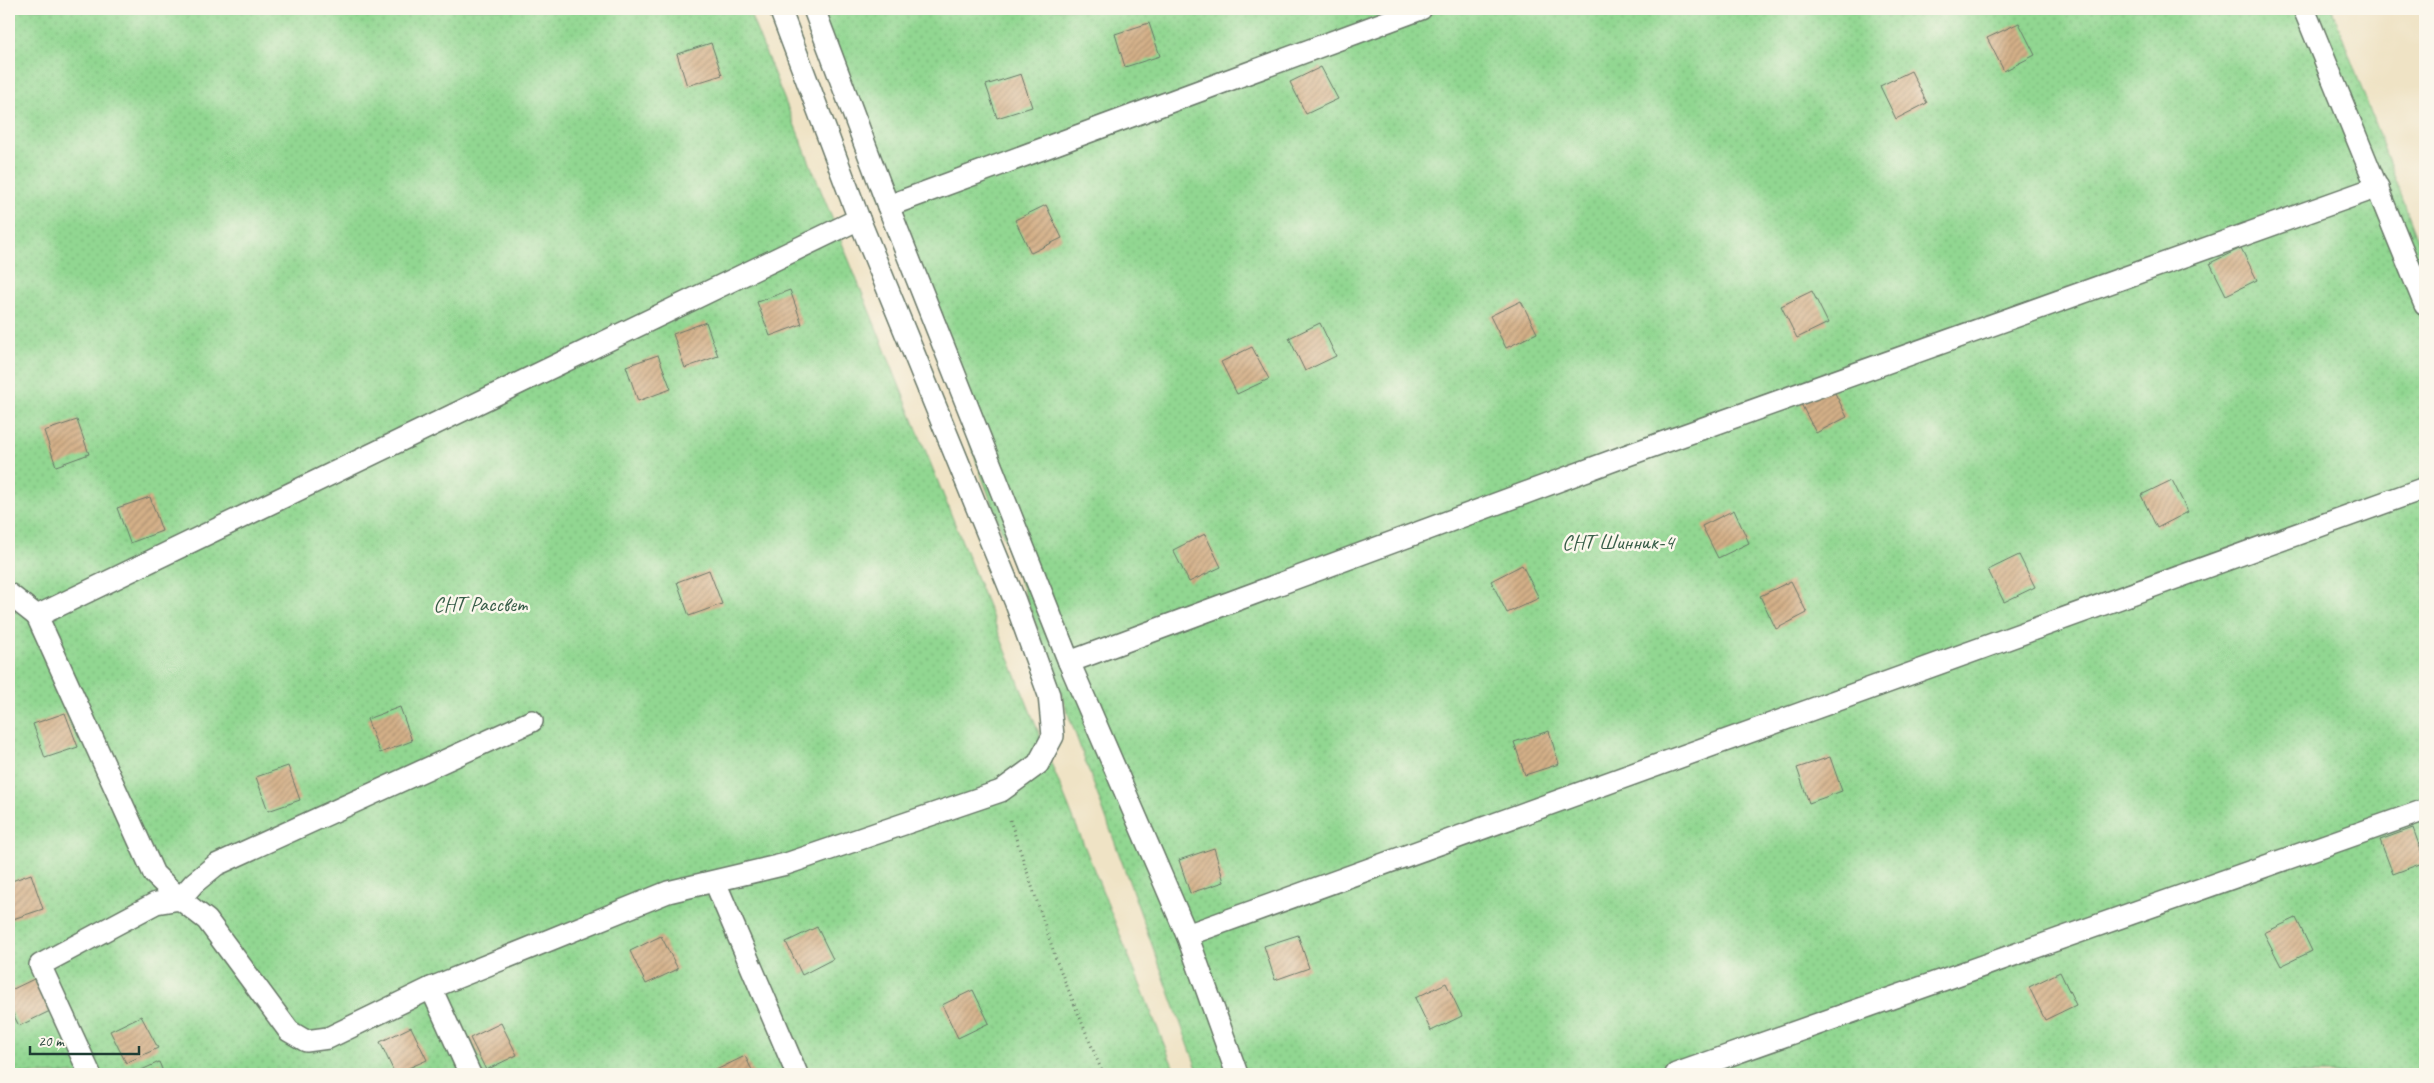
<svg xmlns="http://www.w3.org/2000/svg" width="2434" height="1083" font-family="Caveat,sans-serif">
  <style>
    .garden { fill: url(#garden-dots); stroke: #588a62 }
    .building { fill: url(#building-hatch) }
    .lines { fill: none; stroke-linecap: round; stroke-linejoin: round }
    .service-casing { stroke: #687767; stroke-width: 24 }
    .path { stroke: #687767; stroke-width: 3; stroke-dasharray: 1 4; stroke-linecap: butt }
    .service { stroke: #fff; stroke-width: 21 }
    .labels { text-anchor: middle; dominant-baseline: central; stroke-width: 5; stroke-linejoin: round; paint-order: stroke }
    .park-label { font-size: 21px; fill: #365c47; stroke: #fbf7ec }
  </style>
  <defs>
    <pattern id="garden-dots" width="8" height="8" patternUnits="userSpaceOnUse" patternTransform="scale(1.25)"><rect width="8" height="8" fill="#91d791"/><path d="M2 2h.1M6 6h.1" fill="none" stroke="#7db97e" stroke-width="1.8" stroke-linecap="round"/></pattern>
    <pattern id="building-hatch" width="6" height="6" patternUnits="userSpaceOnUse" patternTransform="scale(1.25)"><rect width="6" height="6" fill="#d4b088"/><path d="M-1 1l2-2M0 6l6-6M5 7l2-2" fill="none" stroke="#ab9070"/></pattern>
  </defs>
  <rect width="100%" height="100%" fill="#fbf7ec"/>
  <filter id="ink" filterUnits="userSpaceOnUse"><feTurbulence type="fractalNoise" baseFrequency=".02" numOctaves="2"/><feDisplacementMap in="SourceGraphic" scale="10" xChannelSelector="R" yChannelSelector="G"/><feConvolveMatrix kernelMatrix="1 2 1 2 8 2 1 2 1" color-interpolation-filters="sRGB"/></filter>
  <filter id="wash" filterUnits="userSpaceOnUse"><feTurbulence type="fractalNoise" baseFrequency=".0096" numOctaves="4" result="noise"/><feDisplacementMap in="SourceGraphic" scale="20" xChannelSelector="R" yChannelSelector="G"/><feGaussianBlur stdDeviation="1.12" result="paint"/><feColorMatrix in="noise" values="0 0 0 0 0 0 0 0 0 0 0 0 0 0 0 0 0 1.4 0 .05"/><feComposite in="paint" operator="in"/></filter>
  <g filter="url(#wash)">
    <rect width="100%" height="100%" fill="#efe3c5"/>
    <!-- garden -->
    <g class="garden">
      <polygon points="9,9 748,9 1176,1074 9,1074"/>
      <polygon points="812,9 2332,9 2425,259 2425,1074 1199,1074"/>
    </g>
    <g id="blocks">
      <!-- building -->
      <g class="building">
        <polygon points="1149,23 1160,56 1125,67 1115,34"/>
        <polygon points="2019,23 2035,55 2004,71 1987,38"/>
        <polygon points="711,43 722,75 687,86 677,54"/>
        <polygon points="1321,67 1338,99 1306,114 1290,82"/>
        <polygon points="1911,71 1927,103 1896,119 1880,86"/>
        <polygon points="1021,74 1032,107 997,118 986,85"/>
        <polygon points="1046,205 1062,238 1031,253 1015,220"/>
        <polygon points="2241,248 2257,280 2226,295 2210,263"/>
        <polygon points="790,290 802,324 770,336 757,302"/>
        <polygon points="1812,291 1828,323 1797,338 1781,306"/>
        <polygon points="1521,301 1537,333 1506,348 1490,316"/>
        <polygon points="706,322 718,356 685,368 673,334"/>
        <polygon points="1320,323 1336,356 1305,371 1289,338"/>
        <polygon points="1252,347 1269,379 1237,394 1221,362"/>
        <polygon points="658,355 671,389 638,401 626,366"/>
        <polygon points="1831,385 1847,417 1816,433 1799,400"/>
        <polygon points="77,420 89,454 56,466 44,431"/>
        <polygon points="2172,480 2188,512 2157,528 2141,495"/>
        <polygon points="150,497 162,531 130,543 117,508"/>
        <polygon points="1734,510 1749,543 1718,558 1702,526"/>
        <polygon points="1205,534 1221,567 1189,582 1173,550"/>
        <polygon points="2019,555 2035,587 2004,602 1988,570"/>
        <polygon points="1522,565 1539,598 1507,613 1491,581"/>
        <polygon points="709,570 722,604 689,616 677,582"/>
        <polygon points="1791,581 1807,613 1776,629 1760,596"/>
        <polygon points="400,707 412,741 380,753 367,719"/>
        <polygon points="65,713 78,747 45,758 33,724"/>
        <polygon points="1549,731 1559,764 1525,775 1514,742"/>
        <polygon points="1830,757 1842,791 1809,803 1797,768"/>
        <polygon points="288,766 300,800 268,811 256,777"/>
        <polygon points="2413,828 2425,862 2393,874 2380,840"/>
        <polygon points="1214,848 1224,882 1190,893 1179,860"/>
        <polygon points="31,874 43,909 10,920 9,882"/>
        <polygon points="2296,918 2312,951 2281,966 2264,933"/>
        <polygon points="817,927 833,959 802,975 786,942"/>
        <polygon points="1298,935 1309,968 1275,980 1264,946"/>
        <polygon points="661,936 678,969 646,984 630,951"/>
        <polygon points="2060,972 2076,1005 2045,1020 2029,987"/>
        <polygon points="34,979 50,1011 19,1026 9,1006 9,991"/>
        <polygon points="1446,983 1462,1016 1431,1031 1415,998"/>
        <polygon points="973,990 989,1023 958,1038 942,1005"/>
        <polygon points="141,1016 158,1048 126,1063 110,1031"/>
        <polygon points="501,1023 517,1055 486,1070 470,1038"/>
        <polygon points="411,1027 427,1060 395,1074 380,1042"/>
        <polygon points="745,1056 754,1074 716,1074 714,1071"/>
        <polygon points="159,1062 164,1074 133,1074"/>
      </g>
    </g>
  </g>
  <g filter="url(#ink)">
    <use href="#blocks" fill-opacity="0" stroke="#687767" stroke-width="1"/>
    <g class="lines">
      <!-- service casing -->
      <g class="service-casing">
        <g id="service">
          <polyline points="814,9 888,206 1069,662 1187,935 1237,1074"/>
          <polyline points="2304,9 2425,305"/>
          <polyline points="888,206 1421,9"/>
          <polyline points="9,594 37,616"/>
          <polyline points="1069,662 1628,455 2378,187"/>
          <polyline points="532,721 216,865 194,883 180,899 154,874 37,616 859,219"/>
          <polyline points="715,882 797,1074"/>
          <polyline points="1187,935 2425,488"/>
          <polyline points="431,988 470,1074"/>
          <polyline points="90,1074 40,965 156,903 180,899 207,920 289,1031 306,1041 328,1038 431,988 668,892 786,864 1001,791 1038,764 1053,736 1049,695 1015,601 859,219 780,9"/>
          <polyline points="1676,1074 2425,810"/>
        </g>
      </g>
      <!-- path -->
      <polyline class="path" points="1010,820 1057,962 1103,1074"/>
      <!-- service -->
      <use href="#service" class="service"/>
    </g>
  </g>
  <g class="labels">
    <!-- park labels -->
    <g class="park-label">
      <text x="1618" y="542">СНТ Шинник-4</text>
      <text x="480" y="604">СНТ Рассвет</text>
    </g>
  </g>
  <!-- margin -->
  <rect width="2434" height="1083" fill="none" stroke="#fbf7ec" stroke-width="30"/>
  <!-- scale -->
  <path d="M30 1046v8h109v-8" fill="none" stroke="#1f3d34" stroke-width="2.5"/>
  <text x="38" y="1046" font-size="15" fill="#1f3d34" stroke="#fbf7ec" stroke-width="4" paint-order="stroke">20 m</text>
</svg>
